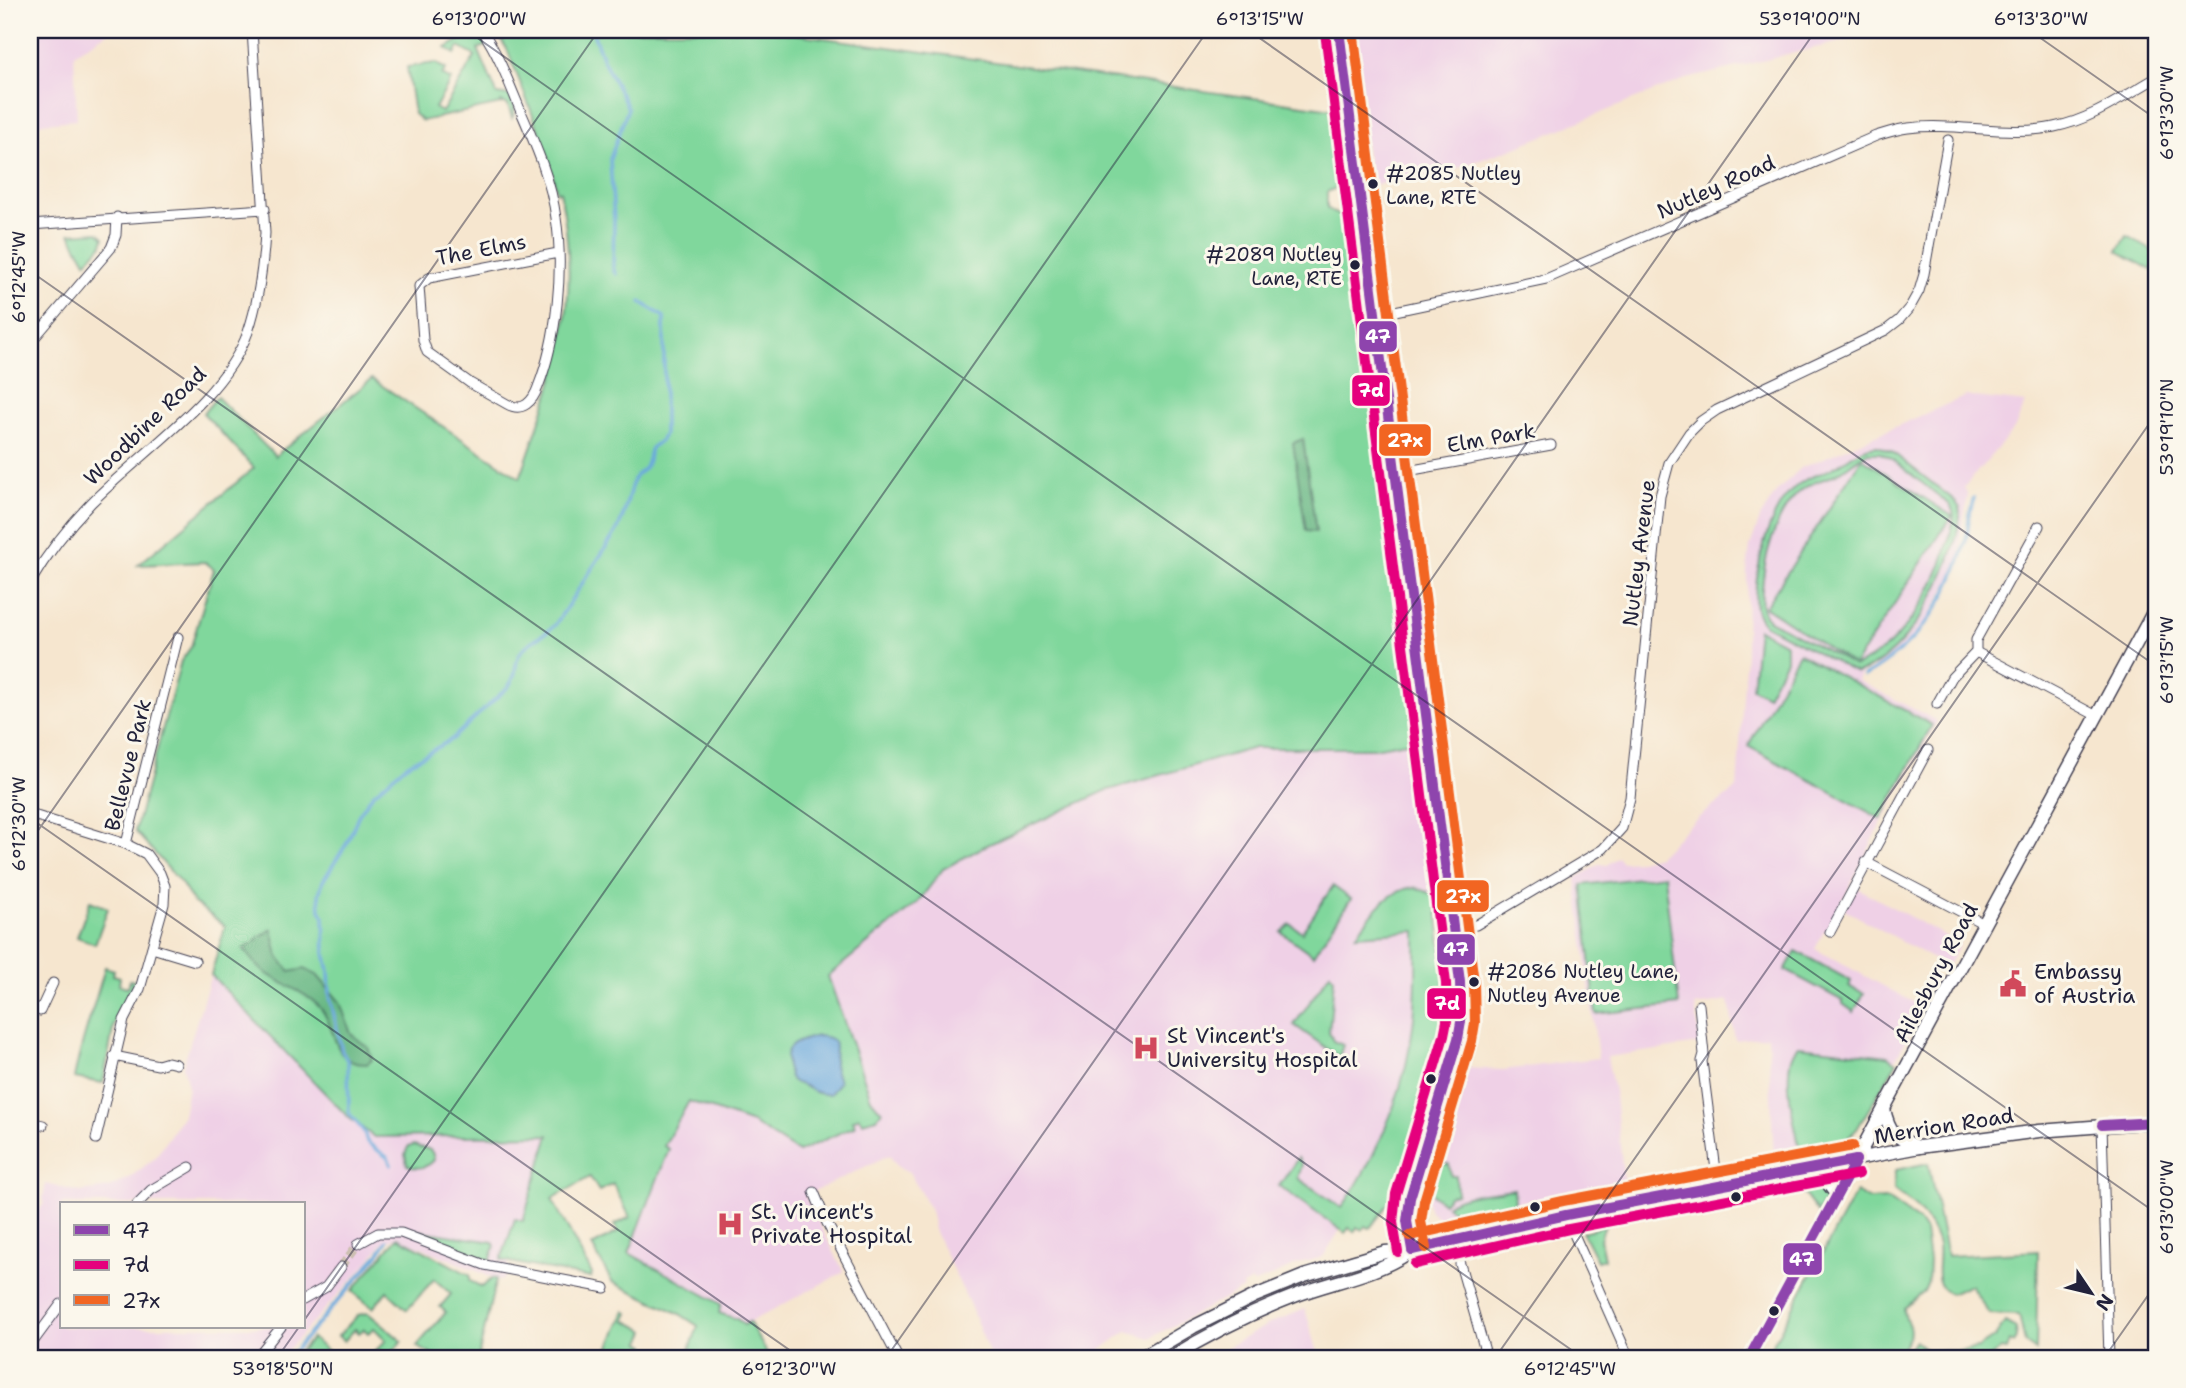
<svg xmlns="http://www.w3.org/2000/svg" width="2186" height="1388" font-family="'Shantell Sans',sans-serif">
  <style>
    .built { fill: #efd0e6; fill-rule: evenodd }
    .green { fill: #80d79c; stroke: #517c6c; stroke-width: 2; fill-rule: evenodd }
    .forest { fill: #68b884; stroke: #456d60; stroke-width: 2 }
    .water { fill: #6ba9dd; stroke: #46668c; stroke-width: 2 }
    .lines { fill: none; stroke-linecap: round; stroke-linejoin: round }
    .stream { stroke: #6ba9dd; stroke-width: 3.5 }
    .minor-tunnel { stroke: #ccbfb1; stroke-width: 9; stroke-dasharray: 9 4.5; stroke-linecap: butt }
    .minor-casing { stroke: #423f51; stroke-width: 11 }
    .tertiary-casing { stroke: #423f51; stroke-width: 13 }
    .secondary-casing { stroke: #423f51; stroke-width: 15 }
    .minor { stroke: #fff; stroke-width: 9 }
    .tertiary { stroke: #fff; stroke-width: 10 }
    .secondary { stroke: #fff; stroke-width: 12 }
    .bus-1-casing { stroke: #fbf7ec; stroke-width: 16 }
    .bus-2-casing { stroke: #fbf7ec; stroke-width: 16 }
    .bus-3-casing { stroke: #fbf7ec; stroke-width: 16 }
    .bus-1 { stroke: #8e44ad; stroke-width: 10 }
    .bus-2 { stroke: #e5007d; stroke-width: 10 }
    .bus-3 { stroke: #f26522; stroke-width: 10 }
    .ticks { fill: none; stroke: #22223b; stroke-width: 2; stroke-opacity: 0.45 }
    .bus-dot { fill: #22223b; stroke: #fbf7ec; stroke-width: 2.5 }
    .labels { text-anchor: middle; dominant-baseline: central; stroke-width: 6; stroke-linejoin: round; paint-order: stroke }
    .bus-label { font-size: 19px; fill: #22223b; stroke: #fbf7ec; text-anchor: start }
    .street-label { font-size: 21px; fill: #22223b; stroke: #fbf7ec }
    .poi-label { font-size: 21px; fill: #22223b; stroke: #fbf7ec; text-anchor: start }
    .line-badge { stroke: #fbf7ec; stroke-width: 2.5 }
    .badge-label { font-size: 19px; text-anchor: middle; font-weight: bold; fill: #fff }
    .neatline { fill: none; stroke: #22223b; stroke-width: 2.5 }
    .ticks-label { font-size: 18px; text-anchor: middle; fill: #22223b }
  </style>
  <rect width="100%" height="100%" fill="#fbf7ec"/>
  <filter id="ink" filterUnits="userSpaceOnUse"><feTurbulence type="fractalNoise" baseFrequency=".0143" numOctaves="2"/><feDisplacementMap in="SourceGraphic" scale="14" xChannelSelector="R" yChannelSelector="G"/><feConvolveMatrix kernelMatrix="1 2 1 2 8 2 1 2 1" color-interpolation-filters="sRGB"/></filter>
  <filter id="wash" filterUnits="userSpaceOnUse"><feTurbulence type="fractalNoise" baseFrequency=".00686" numOctaves="4" result="noise"/><feDisplacementMap in="SourceGraphic" scale="28" xChannelSelector="R" yChannelSelector="G"/><feGaussianBlur stdDeviation="1.57" result="paint"/><feColorMatrix in="noise" values="0 0 0 0 0 0 0 0 0 0 0 0 0 0 0 0 0 1.4 0 .05"/><feComposite in="paint" operator="in"/></filter>
  <g filter="url(#wash)">
    <rect width="100%" height="100%" fill="#f6e6cf"/>
    <!-- built -->
    <g class="built">
      <polygon points="30,30 111,30 74,54 77,120 30,124"/>
      <polygon points="1350,30 1867,30 1844,41 1683,80 1511,149 1433,177 1371,185"/>
      <polygon points="1966,396 2026,403 2014,429 1964,487 1968,496 1961,532 1960,556 1952,577 1926,621 1903,647 1880,664 1861,674 1857,680 1937,721 1881,824 1829,928 1824,931 1815,949 1924,1008 1895,1060 1897,1062 1857,1129 1842,1144 1808,1152 1803,1149 1779,1154 1774,1160 1768,1036 1735,1040 1729,1001 1695,1006 1700,1044 1607,1057 1615,1096 1624,1184 1515,1203 1448,1222 1438,1218 1430,1211 1426,1198 1468,1068 1503,1070 1598,1058 1576,878 1600,864 1607,865 1617,857 1622,862 1640,861 1658,856 1694,821 1737,788 1746,653 1747,570 1750,546 1761,516 1777,491 1801,468"/>
      <polygon points="1417,740 1432,843 1429,850 1442,941 1444,1006 1442,1031 1400,1188 1370,1228 1365,1226 1362,1230 1357,1227 1354,1232 1349,1228 1345,1233 1340,1230 1323,1257 1300,1263 1254,1284 1252,1281 1242,1286 1243,1289 1150,1338 1127,1331 1101,1350 1097,1358 991,1358 969,1303 934,1230 930,1209 909,1172 898,1167 889,1155 805,1196 844,1272 744,1325 737,1319 719,1313 629,1253 669,1150 664,1147 689,1101 752,1123 798,1152 855,1126 852,1120 860,1117 867,1120 877,1118 882,1112 871,1099 827,976 918,902 943,869 983,847 1105,791 1209,759 1254,748 1374,748"/>
      <polygon points="1857,888 1960,944 1947,967 1844,909"/>
      <path d="M211,975L348,1117L374,1137L549,1135L504,1280L495,1279L398,1237L382,1243L370,1260L280,1358H30V1225L44,1203L43,1198L46,1184L80,1192L109,1188L129,1178L155,1158L183,1115L188,1087L183,1066ZM61,1204H303V1327H61Z"/>
      <polygon points="1305,1309 1319,1356 1314,1358 1226,1358 1221,1351 1269,1324"/>
    </g>
    <!-- green -->
    <g class="green">
      <path d="M495,30H767L1339,110L1347,174L1342,185L1327,192V208L1346,220L1356,236L1417,740L1374,748H1254L1105,791L983,847L943,869L918,902L828,976L871,1099L882,1112L877,1118L862,1122L859,1117L853,1120L855,1126L798,1152L752,1123L689,1101L664,1146L669,1149L629,1253L721,1304L719,1313L737,1319L744,1325L749,1322L770,1358H695L688,1355L698,1326L678,1313L612,1282L592,1246L618,1232L615,1225L630,1217L613,1184L599,1191L590,1177L552,1199L592,1274L591,1278L501,1260L515,1219L523,1221L549,1135L374,1137L348,1117L211,975L225,926L193,902L181,883L135,831L181,661L191,647L214,569L205,562L138,565L254,468L203,413L217,397L275,456L372,379L520,478C537,429 556,380 564,329C572,283 569,236 560,191L557,192L546,149L507,49Z"/>
      <path d="M479,32L488,45L478,49L497,94L511,96C514,104 517,110 512,118L508,105L501,102V104L422,121L414,114L407,67L435,63L446,69L442,75L451,80L435,108L442,112L475,56L459,47L455,54L446,48L472,33Z"/>
      <polygon points="98,232 104,237 102,245 86,262 70,234"/>
      <polygon points="2127,236 2156,253 2156,262 2151,270 2118,251"/>
      <path d="M1877,446L1892,452L1954,500L1960,508V516C1955,567 1909,659 1856,673L1765,625C1753,614 1755,600 1756,585C1760,551 1772,499 1805,480C1814,475 1825,473 1834,467C1850,459 1858,447 1877,446ZM1868,453H1880L1889,457L1949,504C1957,514 1953,524 1950,535C1939,582 1904,648 1855,666L1769,620C1758,609 1762,594 1763,579C1766,549 1779,505 1806,487C1815,481 1826,479 1836,474C1847,468 1856,458 1868,453Z"/>
      <polygon points="1862,458 1952,516 1854,665 1765,607"/>
      <polygon points="1758,629 1786,644 1786,660 1767,696 1752,688"/>
      <polygon points="1799,653 1932,725 1881,819 1748,746"/>
      <polygon points="1664,875 1679,1005 1596,1014 1582,885"/>
      <polygon points="1333,886 1351,899 1313,955 1281,932 1290,924 1302,932"/>
      <path d="M1415,887L1430,893L1436,899L1444,971V1006L1440,1044L1400,1188L1370,1228L1365,1226L1362,1230L1357,1227L1354,1232L1349,1228L1345,1233L1279,1186L1298,1158L1302,1165L1298,1178L1342,1208C1380,1151 1407,1086 1414,1018C1417,989 1416,960 1416,931L1356,935C1372,914 1387,890 1415,887Z"/>
      <polygon points="90,901 108,908 95,944 77,937"/>
      <polygon points="1796,951 1851,981 1849,987 1864,993 1854,1012 1843,1004 1843,1001 1785,970"/>
      <path d="M105,967L114,970L113,975L120,977L119,985L128,987L130,980L135,981L129,999L114,1024L103,1083L74,1078C81,1041 95,1005 105,967Z"/>
      <polygon points="1330,973 1334,978 1329,1032 1333,1041 1343,1045 1339,1057 1294,1025"/>
      <path d="M1798,1046L1888,1056L1897,1062L1857,1129L1842,1144L1808,1152L1799,1145C1794,1121 1779,1065 1798,1046Z"/>
      <path d="M414,1145C424,1150 433,1145 434,1160C427,1168 416,1170 407,1165L405,1154L408,1147Z"/>
      <path d="M1928,1163L1947,1256L2038,1251L2036,1351L2025,1343L2019,1315L1989,1314L1971,1285L1950,1294C1930,1284 1941,1263 1938,1245C1936,1237 1931,1227 1926,1220C1919,1207 1906,1200 1894,1190L1895,1170Z"/>
      <polygon points="1437,1164 1449,1164 1451,1176 1456,1176 1457,1194 1449,1196 1443,1203 1428,1191"/>
      <polygon points="1816,1179 1822,1184 1826,1197 1818,1213 1797,1185"/>
      <path d="M1514,1189L1515,1203L1462,1218L1447,1206C1458,1193 1497,1192 1514,1189Z"/>
      <path d="M1856,1192L1870,1200L1887,1199L1918,1221L1925,1231L1929,1261L1928,1283L1924,1292L1904,1308C1904,1316 1906,1319 1909,1326C1913,1338 1902,1349 1895,1358H1777L1767,1355Z"/>
      <polygon points="1605,1226 1600,1239 1604,1259 1597,1261 1582,1232"/>
      <polygon points="408,1229 493,1242 495,1246 490,1261"/>
      <polygon points="398,1237 470,1275 470,1281 482,1287 493,1278 496,1279 478,1358 437,1358 417,1346 446,1312 440,1307 451,1294 434,1279 407,1310 387,1291 373,1308 352,1291"/>
      <polygon points="625,1311 628,1313 625,1320 646,1331 641,1342 646,1345 639,1358 605,1358"/>
      <polygon points="368,1313 402,1341 388,1358 378,1358 373,1354 386,1340 374,1328 368,1333 364,1329 359,1333 355,1329 344,1341 338,1336 358,1315"/>
      <polygon points="2005,1322 2016,1328 2017,1338 2014,1343 2009,1341 2006,1350 2001,1349 1989,1358 1903,1358 1915,1341 1927,1351 1960,1351 1978,1348 1995,1337"/>
      <polygon points="312,1338 328,1352 323,1358 294,1358"/>
    </g>
    <!-- forest -->
    <g class="forest">
      <polygon points="1303,439 1316,532 1306,531 1293,443"/>
      <path d="M272,929L278,956L290,972L304,969L317,975L340,1002L351,1034L368,1047L372,1060L367,1064C332,1065 338,1033 322,1010C307,991 280,985 262,970C255,965 250,956 244,949Z"/>
    </g>
    <!-- water -->
    <path class="water" d="M817,1036C843,1037 833,1049 834,1065C835,1071 838,1077 839,1082L830,1094C818,1095 814,1091 804,1086C801,1084 797,1084 794,1082C788,1078 789,1072 787,1067C781,1044 799,1041 817,1036Z"/>
    <g class="lines">
      <!-- stream -->
      <g class="stream">
        <polyline points="592,30 603,60 628,108 610,159 614,221 613,268 616,274"/>
        <path d="M1864,676C1913,649 1947,604 1963,551C1969,535 1967,517 1974,498"/>
        <path d="M391,1165L388,1158L367,1142L364,1132L349,1113L348,1062L342,1051L330,997L329,971L325,953L324,917L320,910L319,894L323,881L347,843L358,816L372,795L405,766L452,739L508,687C519,672 513,667 519,655C527,641 544,636 555,625L618,529C625,514 628,496 633,481C635,474 640,473 644,469C649,463 648,454 651,448L661,440L664,434V317L641,302"/>
        <polyline points="288,1358 377,1256 387,1241"/>
      </g>
    </g>
  </g>
  <g filter="url(#ink)">
    <g class="lines">
      <!-- minor-tunnel -->
      <polyline class="minor-tunnel" points="341,1267 358,1244"/>
      <!-- minor casing -->
      <g class="minor-casing">
        <g id="minor">
          <path d="M482,30C498,54 508,80 519,107C534,142 551,179 556,218C564,269 557,339 538,387C533,401 523,413 507,404L470,383L427,352L423,340L419,286L429,278L558,253"/>
          <polyline points="30,225 265,209"/>
          <path d="M1376,315L1546,279L1876,136C1886,133 1897,129 1908,128C1956,122 2006,137 2054,127C2091,120 2124,96 2156,78"/>
          <polyline points="30,343 111,248 116,235 117,217"/>
          <polyline points="1396,473 1551,445"/>
          <path d="M30,583C47,554 67,528 91,503C140,453 224,399 248,332C259,300 263,266 265,233L252,30"/>
          <polyline points="1976,652 2097,716"/>
          <polyline points="1937,704 1952,677 1976,652 1976,640 2039,526"/>
          <polyline points="30,814 126,844 146,854 160,873 165,886 164,904 140,989 124,1020 96,1139"/>
          <polyline points="126,844 178,637"/>
          <polyline points="1866,862 1984,924"/>
          <polyline points="1453,928 1476,925 1603,849 1622,828 1630,798 1660,496 1669,463 1689,433 1701,421 1717,410 1886,330 1899,320 1910,307 1919,291 1924,274 1948,140"/>
          <polyline points="1830,932 1928,750"/>
          <polyline points="152,948 195,961"/>
          <polyline points="30,1004 40,1011 53,983"/>
          <polyline points="1699,1005 1704,1054 1702,1061 1718,1186"/>
          <polyline points="114,1056 158,1065 168,1062 176,1064"/>
          <polyline points="30,1122 43,1125"/>
          <polyline points="2102,1125 2109,1358"/>
          <polyline points="814,1192 827,1223 898,1358"/>
          <polyline points="137,1204 151,1190 190,1167"/>
          <polyline points="1573,1232 1629,1358"/>
          <polyline points="358,1244 378,1233 401,1233 485,1265 605,1288"/>
          <polyline points="1460,1264 1487,1358"/>
          <polyline points="303,1300 326,1287 341,1267"/>
          <polyline points="30,1346 61,1304"/>
          <polyline points="256,1358 281,1327"/>
        </g>
      </g>
      <!-- tertiary casing -->
      <g class="tertiary-casing">
        <g id="tertiary">
          <polyline points="1339,30 1460,982 1461,1022 1458,1039 1423,1149 1410,1198 1407,1221 1412,1250"/>
          <polyline points="1749,1358 1856,1160"/>
        </g>
      </g>
      <!-- secondary casing -->
      <g class="secondary-casing">
        <g id="secondary">
          <path d="M1884,1109C1889,1133 1896,1138 1918,1147"/>
          <polyline points="1856,1160 2156,607"/>
          <polyline points="1812,1169 1822,1176 1837,1195"/>
          <polyline points="1140,1358 1193,1327 1255,1296 1304,1276 1385,1252 1412,1250 1566,1215 1919,1147 2039,1131 2156,1122"/>
          <path d="M1170,1358C1209,1334 1253,1312 1297,1295C1334,1281 1375,1275 1408,1253"/>
        </g>
      </g>
      <!-- minor -->
      <use href="#minor" class="minor"/>
      <!-- tertiary -->
      <use href="#tertiary" class="tertiary"/>
      <!-- secondary -->
      <use href="#secondary" class="secondary"/>
      <!-- bus-1 casing -->
      <g class="bus-1-casing">
        <g id="bus-1">
          <polyline points="1339,30 1460,982 1461,1022 1458,1039 1410,1198 1407,1221 1412,1250"/>
          <polyline points="2102,1125 2156,1122"/>
          <polyline points="1412,1250 1566,1215 1856,1160"/>
          <polyline points="1749,1358 1856,1160"/>
        </g>
      </g>
      <!-- bus-2 casing -->
      <g class="bus-2-casing">
        <g id="bus-2">
          <polyline points="1325,32 1446,983 1447,1021 1444,1036 1396,1194 1393,1222 1398,1252"/>
          <polyline points="1415,1264 1569,1229 1859,1174"/>
        </g>
      </g>
      <!-- bus-3 casing -->
      <g class="bus-3-casing">
        <g id="bus-3">
          <polyline points="1353,30 1474,982 1475,1023 1472,1041 1424,1201 1421,1221 1426,1248"/>
          <polyline points="1409,1236 1563,1201 1853,1146"/>
        </g>
      </g>
      <!-- bus-1 -->
      <use href="#bus-1" class="bus-1"/>
      <!-- bus-2 -->
      <use href="#bus-2" class="bus-2"/>
      <!-- bus-3 -->
      <use href="#bus-3" class="bus-3"/>
    </g>
  </g>
  <!-- ticks -->
  <path class="ticks" d="M466,30L2156,1213M1248,30L2156,666M2029,30L2156,119M30,271L1583,1358M30,818L801,1358M30,842L599,30M303,1322L1208,30M277,1358L299,1327M886,1358L1816,30M1495,1358L2156,414M2104,1358L2156,1284"/>
  <!-- icons -->
  <defs>
    <g id="civic-bare" transform="scale(2.1)"><path d="M-.6-6.5H3V-4.5H.6V-3L4-1V1h2V6H-6V1h2V-1L-.6-3ZM-1.2 2.5V6h2.4V2.5Z" fill="#d1495b" stroke="#fbf7ec" stroke-width="2.5" paint-order="stroke"/></g>
    <g id="hospital-bare" transform="scale(2.1)"><path d="M-5-5h3v3.5h4V-5h3V5h-3V1.5h-4V5h-3Z" fill="#d1495b" stroke="#fbf7ec" stroke-width="2.5" paint-order="stroke"/></g>
  </defs>
  <g fill-rule="evenodd">
    <use href="#civic-bare" x="2013" y="984"/>
    <use href="#hospital-bare" x="1146" y="1048"/>
    <use href="#hospital-bare" x="730" y="1224"/>
  </g>
  <!-- markers -->
  <g class="bus-dot">
    <circle cx="1373" cy="184" r="6"/>
    <circle cx="1355" cy="265" r="6"/>
    <circle cx="1474" cy="982" r="6"/>
    <circle cx="1431" cy="1079" r="6"/>
    <circle cx="1736" cy="1197" r="6"/>
    <circle cx="1535" cy="1207" r="6"/>
    <circle cx="1774" cy="1311" r="6"/>
  </g>
  <g class="labels">
    <!-- bus labels -->
    <g class="bus-label">
      <text x="1386" y="173">#2085 Nutley<tspan x="1386" dy="24">Lane, RTE</tspan></text>
      <text x="1342" y="254" text-anchor="end">#2089 Nutley<tspan x="1342" dy="24">Lane, RTE</tspan></text>
      <text x="1487" y="971">#2086 Nutley Lane,<tspan x="1487" dy="24">Nutley Avenue</tspan></text>
    </g>
    <!-- street labels -->
    <g class="street-label">
      <text transform="translate(1716 187) rotate(-24)">Nutley Road</text>
      <text transform="translate(481 250) rotate(-11)">The Elms</text>
      <text transform="translate(145 426) rotate(-44)">Woodbine Road</text>
      <text transform="translate(1491 438) rotate(-10)">Elm Park</text>
      <text transform="translate(1639 553) rotate(-83)">Nutley Avenue</text>
      <text transform="translate(128 765) rotate(-76)">Bellevue Park</text>
      <text transform="translate(1936 973) rotate(-62)">Ailesbury Road</text>
      <text transform="translate(1944 1126) rotate(-9)">Merrion Road</text>
    </g>
    <!-- poi labels -->
    <g class="poi-label">
      <text x="2034" y="972">Embassy<tspan x="2034" dy="24">of Austria</tspan></text>
      <text x="1167" y="1036">St Vincent's<tspan x="1167" dy="24">University Hospital</tspan></text>
      <text x="751" y="1212">St. Vincent's<tspan x="751" dy="24">Private Hospital</tspan></text>
    </g>
  </g>
  <g class="line-badge">
    <rect x="1358" y="320" width="40" height="33" rx="7" fill="#8e44ad"/>
    <rect x="1351" y="374" width="40" height="33" rx="7" fill="#e5007d"/>
    <rect x="1378" y="423" width="54" height="34" rx="7" fill="#f26522"/>
    <rect x="1436" y="879" width="54" height="34" rx="7" fill="#f26522"/>
    <rect x="1436" y="933" width="40" height="33" rx="7" fill="#8e44ad"/>
    <rect x="1426" y="987" width="41" height="33" rx="7" fill="#e5007d"/>
    <rect x="1782" y="1242" width="41" height="34" rx="7" fill="#8e44ad"/>
  </g>
  <g class="badge-label">
    <text x="1378" y="343">47</text>
    <text x="1371" y="397">7d</text>
    <text x="1405" y="447">27x</text>
    <text x="1463" y="903">27x</text>
    <text x="1456" y="956">47</text>
    <text x="1447" y="1010">7d</text>
    <text x="1802" y="1266">47</text>
  </g>
  <!-- margin -->
  <rect width="2186" height="1388" fill="none" stroke="#fbf7ec" stroke-width="77"/>
  <!-- legend -->
  <rect x="60" y="1202" width="245" height="126" fill="#fbf7ec" stroke="#a4a2a5" stroke-width="2"/>
  <rect x="74" y="1225" width="35" height="10" fill="#8e44ad" stroke="#a4a2a5" stroke-width="2"/>
  <text x="122" y="1238" font-size="21" fill="#22223b">47</text>
  <rect x="74" y="1260" width="35" height="10" fill="#e5007d" stroke="#a4a2a5" stroke-width="2"/>
  <text x="122" y="1272" font-size="21" fill="#22223b">7d</text>
  <rect x="74" y="1295" width="35" height="10" fill="#f26522" stroke="#a4a2a5" stroke-width="2"/>
  <text x="122" y="1308" font-size="21" fill="#22223b">27x</text>
  <!-- north arrow -->
  <g transform="translate(2091 1293) rotate(125)" stroke="#fbf7ec" stroke-width="5" paint-order="stroke">
  <path d="M0-5L12 26L0 18L-12 26Z" fill="#22223b"/>
  <text y="-10" font-size="19" font-weight="bold" text-anchor="middle" fill="#22223b">N</text>
  </g>
  <rect x="38" y="38" width="2110" height="1312" class="neatline"/>
  <g class="ticks-label">
    <text x="479" y="25">6°13'00"W</text>
    <text x="1260" y="25">6°13'15"W</text>
    <text x="1810" y="25">53°19'00"N</text>
    <text x="2041" y="25">6°13'30"W</text>
    <text transform="translate(2167 113) rotate(-90)" y="6">6°13'30"W</text>
    <text transform="translate(19 277) rotate(-90)" y="6">6°12'45"W</text>
    <text transform="translate(2167 427) rotate(-90)" y="6">53°19'10"N</text>
    <text transform="translate(2167 660) rotate(-90)" y="6">6°13'15"W</text>
    <text transform="translate(19 824) rotate(-90)" y="6">6°12'30"W</text>
    <text transform="translate(2167 1207) rotate(-90)" y="6">6°13'00"W</text>
    <text x="283" y="1375">53°18'50"N</text>
    <text x="789" y="1375">6°12'30"W</text>
    <text x="1570" y="1375">6°12'45"W</text>
  </g>
</svg>
